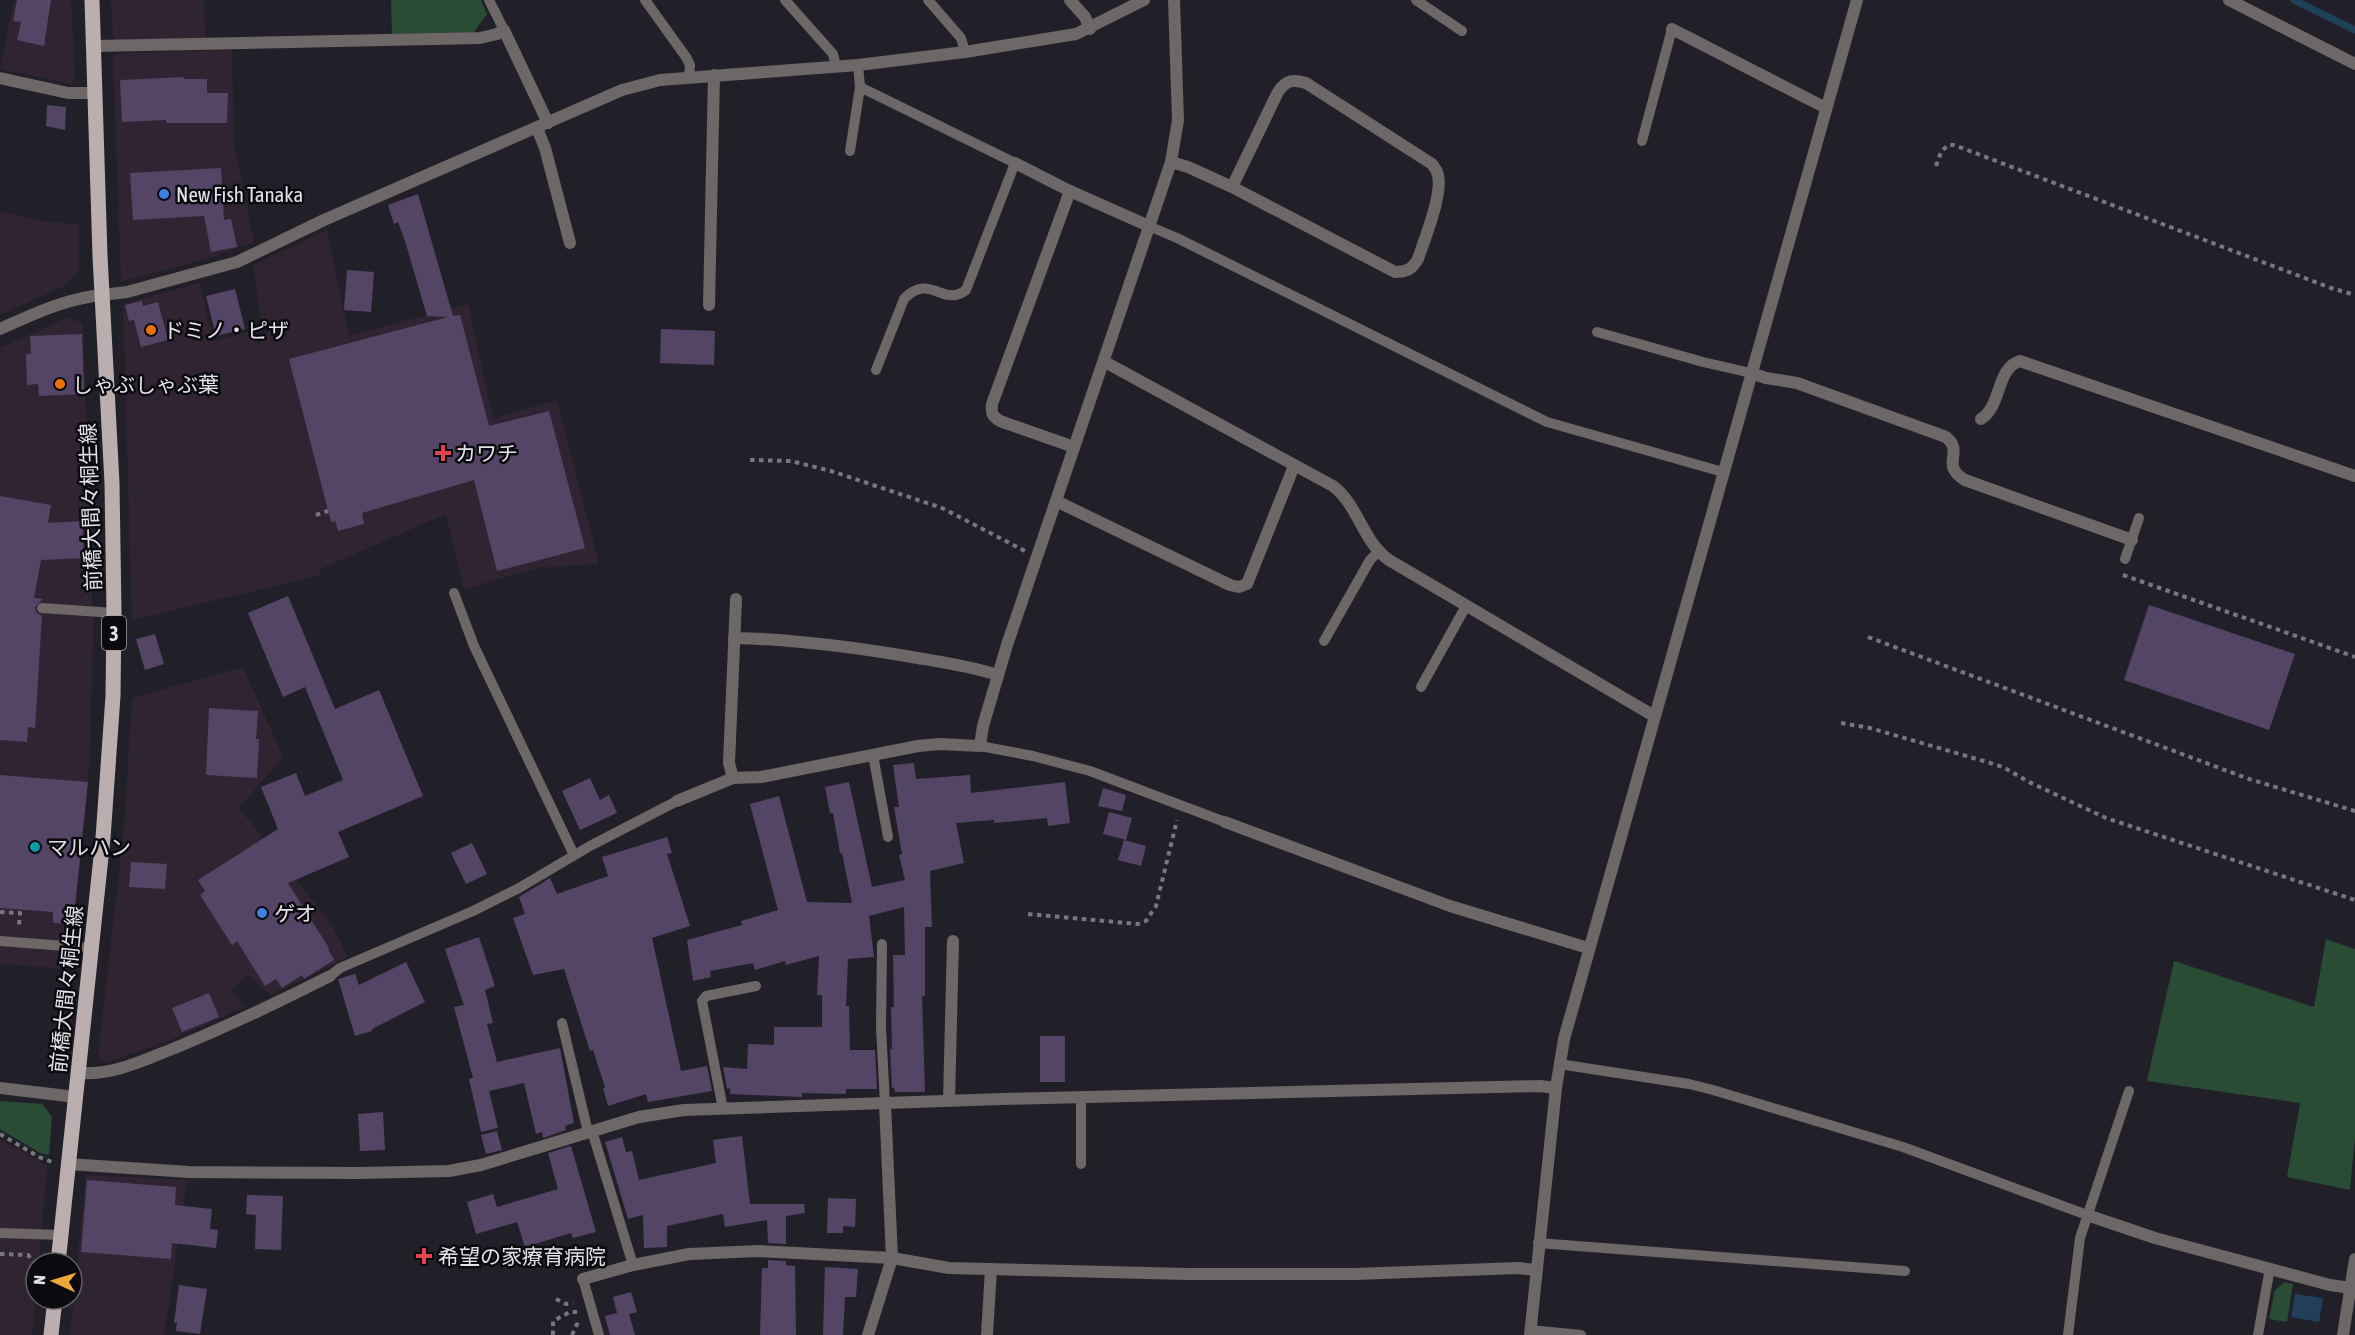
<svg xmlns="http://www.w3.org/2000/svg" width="2355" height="1335" font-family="'Asap Condensed','Noto Sans JP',sans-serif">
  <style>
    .commercial { fill: #302432 }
    .green { fill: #2a4c35 }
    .water { fill: #213f59 }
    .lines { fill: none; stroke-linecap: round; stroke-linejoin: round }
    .stream { stroke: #213f59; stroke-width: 7 }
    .building { fill: #544567 }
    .path { stroke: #78777f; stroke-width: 4; stroke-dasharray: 4.5 4.5; stroke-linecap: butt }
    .service { stroke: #6e6768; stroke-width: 10 }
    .minor { stroke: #6e6768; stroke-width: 12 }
    .tertiary { stroke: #6e6768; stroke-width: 12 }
    .primary { stroke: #bbaeaf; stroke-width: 15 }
    .shop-dot { fill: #3f7fe0; stroke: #0b0a0e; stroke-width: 2 }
    .food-dot { fill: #e8710a; stroke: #0b0a0e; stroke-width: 2 }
    .health-dot { fill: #e0444e; stroke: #0b0a0e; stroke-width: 2 }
    .culture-dot { fill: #0f9aa8; stroke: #0b0a0e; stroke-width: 2 }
    .labels { text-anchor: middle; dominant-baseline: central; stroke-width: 5; stroke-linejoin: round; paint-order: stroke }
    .shield { fill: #0b0a0e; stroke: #a1a0a6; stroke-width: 1.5 }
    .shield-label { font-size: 20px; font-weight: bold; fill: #e1e1e7 }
    .poi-label { font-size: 21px; fill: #e1e1e7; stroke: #0b0a0e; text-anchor: start }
    .street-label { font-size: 21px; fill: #e1e1e7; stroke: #0b0a0e }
  </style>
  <rect width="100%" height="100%" fill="#212029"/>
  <!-- commercial -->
  <g class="commercial">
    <polygon points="14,0 71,0 75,80 71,84 0,69"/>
    <polygon points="111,0 204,0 205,38 117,40 113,36"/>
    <polygon points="232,50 234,145 254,242 213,257 121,282 113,57 117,53"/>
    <polygon points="0,212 49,222 79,224 79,272 64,286 0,315"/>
    <polygon points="327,230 349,336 468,304 493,418 557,400 599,564 538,568 464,589 446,514 320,569 321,575 132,620 123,304 200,283 213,342 254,330 258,346 276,320 261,321 253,265"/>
    <polygon points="67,318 83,323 93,629 90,757 70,969 0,964 0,348"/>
    <polygon points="243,667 283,757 239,808 332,925 348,957 270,995 247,974 231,991 246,1006 173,1039 105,1063 98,1056 124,828 132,698"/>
    <polygon points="0,1139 47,1166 39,1263 36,1263 36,1299 32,1335 0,1335"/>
    <polygon points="86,1175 187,1180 164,1335 70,1335"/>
  </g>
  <!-- green -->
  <g class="green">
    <polygon points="391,0 481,0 487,14 474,32 392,34"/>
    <polygon points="2326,939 2355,949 2355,1137 2350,1190 2287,1177 2300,1103 2147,1081 2174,961 2314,1007"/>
    <polygon points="0,1101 42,1104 52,1117 49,1155 40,1153 0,1129"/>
    <polygon points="2285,1282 2293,1284 2287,1322 2269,1319 2275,1290"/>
  </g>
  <!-- water -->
  <polygon class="water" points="2295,1294 2323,1298 2319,1322 2291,1317"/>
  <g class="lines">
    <!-- stream -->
    <polyline class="stream" points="2294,0 2355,30"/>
  </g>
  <!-- building -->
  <g class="building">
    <polygon points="17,0 51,0 44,46 17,40 21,22 13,21"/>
    <polygon points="184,77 184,79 207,79 207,93 228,93 227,123 166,123 166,120 122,122 120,80"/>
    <polygon points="47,105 66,107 65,130 46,126"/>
    <polygon points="221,168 224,220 231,219 237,247 211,252 204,216 133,220 130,173"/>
    <polygon points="418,194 453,316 460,315 489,426 549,411 585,548 497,571 474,480 362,513 364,524 338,531 335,521 331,522 289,359 448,317 427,316 405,241 398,222 394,224 388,205"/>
    <polygon points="347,270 374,272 371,312 344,310"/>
    <polygon points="235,289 245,329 216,336 206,296"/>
    <polygon points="142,301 143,306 158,302 168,340 141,347 134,320 129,321 125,305"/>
    <polygon points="661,329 715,331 714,365 660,363"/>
    <polygon points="82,334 84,394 39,396 38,384 27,385 26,354 31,354 30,336"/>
    <polygon points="0,496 51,505 48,523 82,521 84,558 41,560 34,598 43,599 35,607 36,612 42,616 35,728 28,727 27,742 0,740"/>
    <polygon points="288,596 335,709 379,690 423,796 338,832 349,857 288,883 329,948 328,949 334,960 304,979 302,975 282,988 276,979 265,986 237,941 232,945 200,895 205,891 198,880 278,829 261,787 296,773 305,796 343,780 305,687 283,697 248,613"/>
    <polygon points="2149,605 2295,654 2269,730 2124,680"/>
    <polygon points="155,634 164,664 145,670 136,639"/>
    <polygon points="209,708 258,711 256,739 259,739 257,778 206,775"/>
    <polygon points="914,763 916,779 970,775 971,793 1065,782 1070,823 1048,826 1047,818 994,823 994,820 956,823 964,863 930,871 932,927 925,927 925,996 922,996 925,1092 895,1092 894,1088 892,1088 890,1049 892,1049 891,1007 894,1007 893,955 905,955 904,907 869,916 874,957 848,959 846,1006 849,1006 850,1050 875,1050 877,1089 846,1089 846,1094 802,1093 802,1097 730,1094 730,1088 727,1089 723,1067 747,1069 748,1044 774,1045 774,1027 822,1027 822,995 817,995 819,956 786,965 785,961 755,970 753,963 710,971 711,977 693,981 687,940 742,925 741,921 778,910 750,804 779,796 807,902 852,903 842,853 840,853 833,813 830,813 825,787 849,782 872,887 905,880 899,855 902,854 894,807 899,807 893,765"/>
    <polygon points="0,775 88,782 73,924 53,923 53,912 0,908"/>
    <polygon points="590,778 600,800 609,795 617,813 580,830 562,791"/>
    <polygon points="1103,788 1126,795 1122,811 1098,806"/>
    <polygon points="1109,812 1132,818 1126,840 1103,834"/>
    <polygon points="667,837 672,853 667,854 690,926 652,938 681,1071 707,1066 712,1091 648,1102 646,1094 608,1106 603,1088 605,1087 593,1050 590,1051 564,969 533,975 513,918 525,914 519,897 550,878 557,894 608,876 602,857"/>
    <polygon points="1124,840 1146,846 1141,866 1118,860"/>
    <polygon points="472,843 487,874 466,884 451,853"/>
    <polygon points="131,862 167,864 165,889 129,887"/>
    <polygon points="479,937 495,986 485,990 493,1023 487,1024 497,1062 560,1048 574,1123 565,1126 566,1130 543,1138 542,1132 536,1134 524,1083 489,1091 498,1128 481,1132 469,1079 473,1078 454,1007 464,1005 445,949"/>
    <polygon points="406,962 425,1002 372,1029 372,1031 355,1036 338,979 355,974 359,985"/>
    <polygon points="209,993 219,1017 182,1032 172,1008"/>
    <rect x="1040" y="1036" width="25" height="46"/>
    <polygon points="383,1112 385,1150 360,1151 358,1114"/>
    <polygon points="497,1131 502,1150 486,1154 481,1135"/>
    <polygon points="742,1136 750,1204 804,1204 805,1213 786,1216 786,1244 768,1243 767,1220 725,1227 723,1214 667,1226 667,1247 644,1248 643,1215 628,1219 605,1142 622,1137 626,1152 632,1151 639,1180 716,1163 713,1140"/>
    <polygon points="571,1146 596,1232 573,1238 571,1233 525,1247 517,1222 476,1234 467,1202 493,1194 497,1207 558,1189 548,1153"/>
    <polygon points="87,1180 176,1187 175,1205 212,1209 210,1229 218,1230 216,1248 172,1243 171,1259 81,1252"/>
    <polygon points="247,1195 283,1196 281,1250 255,1249 256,1215 246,1214"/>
    <polygon points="828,1198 856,1199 855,1227 843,1226 843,1233 827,1233"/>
    <polygon points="768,1260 786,1261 786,1265 795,1266 796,1335 760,1335 762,1268 768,1268"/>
    <polygon points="825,1267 858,1269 856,1297 845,1297 843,1335 823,1335"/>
    <polygon points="179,1285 207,1289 200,1334 176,1331 177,1322 174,1323"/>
    <polygon points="631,1292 637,1312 629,1314 635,1335 610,1335 605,1316 617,1313 613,1297"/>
  </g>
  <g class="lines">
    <!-- path -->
    <g class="path">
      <polyline points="1936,166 1941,152 1948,145 1954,145 2331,288 2355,295"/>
      <polyline points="750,460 791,461 831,471 942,508 1025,551"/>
      <polyline points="316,515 328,511"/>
      <polyline points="2123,575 2355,657"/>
      <polyline points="1868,637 2249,779 2355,811"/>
      <polyline points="1841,723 1870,728 1987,762 2003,767 2029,782 2106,818 2355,900"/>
      <polyline points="0,912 20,913 19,925 21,925"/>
      <polyline points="1028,914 1138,924 1146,921 1156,906 1177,820"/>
      <polyline points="0,1134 39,1157 52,1162"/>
      <polyline points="0,1254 28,1255 36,1265"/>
      <polyline points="556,1299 566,1304 573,1303"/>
      <polyline points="553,1335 553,1321 570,1312 577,1312"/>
      <polyline points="572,1335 578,1322"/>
    </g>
    <!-- service -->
    <g class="service">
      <polyline points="489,0 504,30"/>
      <polyline points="645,0 686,57 690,65 689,77"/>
      <polyline points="785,0 833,54 836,66"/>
      <polyline points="928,0 961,38 965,52"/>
      <polyline points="1416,0 1462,31"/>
      <path d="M860,87L1015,163L966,290C943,308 930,272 904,299L876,370"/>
      <polyline points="1642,141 1672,29"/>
      <polyline points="850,151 860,87 858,65"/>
      <polyline points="1151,227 1177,238 1547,422 1723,472"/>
      <polyline points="1597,332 1703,362 1751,373"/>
      <polyline points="2125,559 2139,518"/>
      <polyline points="454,593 474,646 574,855"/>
      <polyline points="42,608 114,613"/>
      <polyline points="1324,641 1370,560 1378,552"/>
      <polyline points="1421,687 1466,606"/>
      <polyline points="980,746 1033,756 1090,771 1225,822"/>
      <polyline points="873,755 888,837"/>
      <polyline points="0,941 91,948"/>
      <polyline points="882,944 881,1027 885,1104"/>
      <polyline points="330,976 340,968 473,911 519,888 590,846 677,801"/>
      <polyline points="562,1023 588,1132"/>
      <polyline points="1559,1064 1689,1084 1713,1090 1903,1147 2087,1215"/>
      <polyline points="1081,1099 1081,1164"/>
      <polyline points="723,1109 702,1001 706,996 756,986"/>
      <polyline points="592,1131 633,1265"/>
      <polyline points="0,1233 61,1235"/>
      <polyline points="1538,1243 1905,1271"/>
      <polyline points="583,1279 599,1335"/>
      <polyline points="1530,1330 1581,1335"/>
      <polyline points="2068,1335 2080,1238 2129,1091"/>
      <polyline points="2258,1335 2270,1268"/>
    </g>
    <!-- minor -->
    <g class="minor">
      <polyline points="1070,0 1085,17 1090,29"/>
      <polyline points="1672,29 1826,108"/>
      <polyline points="94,46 480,38 497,34 504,30 548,123"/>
      <polyline points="0,78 68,93 95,93"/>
      <polyline points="537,128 545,148 570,243"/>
      <path d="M1171,162L1188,167L1232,187L1395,272C1407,272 1412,269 1418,259C1424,240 1445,190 1437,172C1436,169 1434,167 1432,164L1306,83C1293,79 1286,80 1278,92L1232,187"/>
      <polyline points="1015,163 1070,191 1151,227"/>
      <path d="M1070,191L992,404C991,413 992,416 1000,421L1074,447"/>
      <polyline points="102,295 127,292 237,262 324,220 622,90 660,80 858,65 965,52 1076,34 1144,0"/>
      <polyline points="709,305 714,75"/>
      <path d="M1105,362L1333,486C1359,506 1362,541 1389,560L1654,716"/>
      <path d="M1751,373L1766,378L1797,383L1946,437C1965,452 1939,465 1965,480L2132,540"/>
      <path d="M1981,419C2002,406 1996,368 2020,361L2355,476"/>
      <polyline points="1056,501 1230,585 1239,587 1247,584 1294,466"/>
      <path d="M734,638C794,639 853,647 912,657C941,662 970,666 998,675"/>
      <polyline points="733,778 729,763 736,599"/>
      <polyline points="677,801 733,778 761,777 918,746 940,744 980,746 983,726 1007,645 1171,162 1178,120 1174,0"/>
      <polyline points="1225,822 1450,906 1588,948"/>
      <path d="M78,1073C113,1076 143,1060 175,1048C228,1026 279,1002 330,976"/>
      <polyline points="0,1088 76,1097"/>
      <polyline points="949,1100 953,941"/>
      <polyline points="68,1164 189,1172 360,1173 449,1171 481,1165 639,1117 684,1110 1002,1099 1540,1086 1556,1088"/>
      <polyline points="2087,1215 2155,1238 2330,1285 2351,1288"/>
      <polyline points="583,1279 633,1265 689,1254 759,1251 892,1258 949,1268 1187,1274 1356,1274 1518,1268 1536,1270"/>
      <polyline points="868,1335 892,1258 885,1104"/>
      <polyline points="987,1335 991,1269"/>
    </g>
    <!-- tertiary -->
    <g class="tertiary">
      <polyline points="2229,0 2355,64"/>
      <path d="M0,329C34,314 64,299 102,295"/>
      <polyline points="1530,1335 1556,1088 1564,1039 1857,0"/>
      <polyline points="2343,1335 2355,1259"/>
    </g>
    <!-- primary -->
    <g class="primary">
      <polyline points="58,1263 103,838 113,696 114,613 112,483 100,256 92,0"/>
      <polyline points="51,1335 55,1299"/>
    </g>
  </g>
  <!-- markers -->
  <g class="shop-dot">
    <circle cx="164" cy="194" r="6"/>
    <circle cx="262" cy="913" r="6"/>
  </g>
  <g class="food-dot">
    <circle cx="151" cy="330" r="6"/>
    <circle cx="60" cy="384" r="6"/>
  </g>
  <g class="health-dot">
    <path d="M440 444h6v6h6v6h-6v6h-6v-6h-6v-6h6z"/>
    <path d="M421 1247h6v6h6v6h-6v6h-6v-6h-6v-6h6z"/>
  </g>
  <circle class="culture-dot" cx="35" cy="847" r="6"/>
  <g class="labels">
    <!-- shield labels -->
    <rect class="shield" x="102" y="616" width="24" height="34" rx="4.5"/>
    <g class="shield-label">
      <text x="114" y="633">3</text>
    </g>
    <!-- poi labels -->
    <g class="poi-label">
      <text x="176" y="194">New Fish Tanaka</text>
      <text x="163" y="330">ドミノ・ピザ</text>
      <text x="72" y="384">しゃぶしゃぶ葉</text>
      <text x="455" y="453">カワチ</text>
      <text x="47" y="847">マルハン</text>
      <text x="274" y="913">ゲオ</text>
      <text x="438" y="1256">希望の家療育病院</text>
    </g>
    <!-- street labels -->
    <g class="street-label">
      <text transform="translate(90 507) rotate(-92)">前橋大間々桐生線</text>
      <text transform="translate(66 989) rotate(-84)">前橋大間々桐生線</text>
    </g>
  </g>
  <!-- north arrow -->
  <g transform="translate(54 1281) rotate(274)"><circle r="28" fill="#0b0a0e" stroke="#616065" stroke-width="1.5"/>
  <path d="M0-4.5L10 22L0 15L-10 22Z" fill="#eea83c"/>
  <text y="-9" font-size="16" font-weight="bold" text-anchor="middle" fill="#e1e1e7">N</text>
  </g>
</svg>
